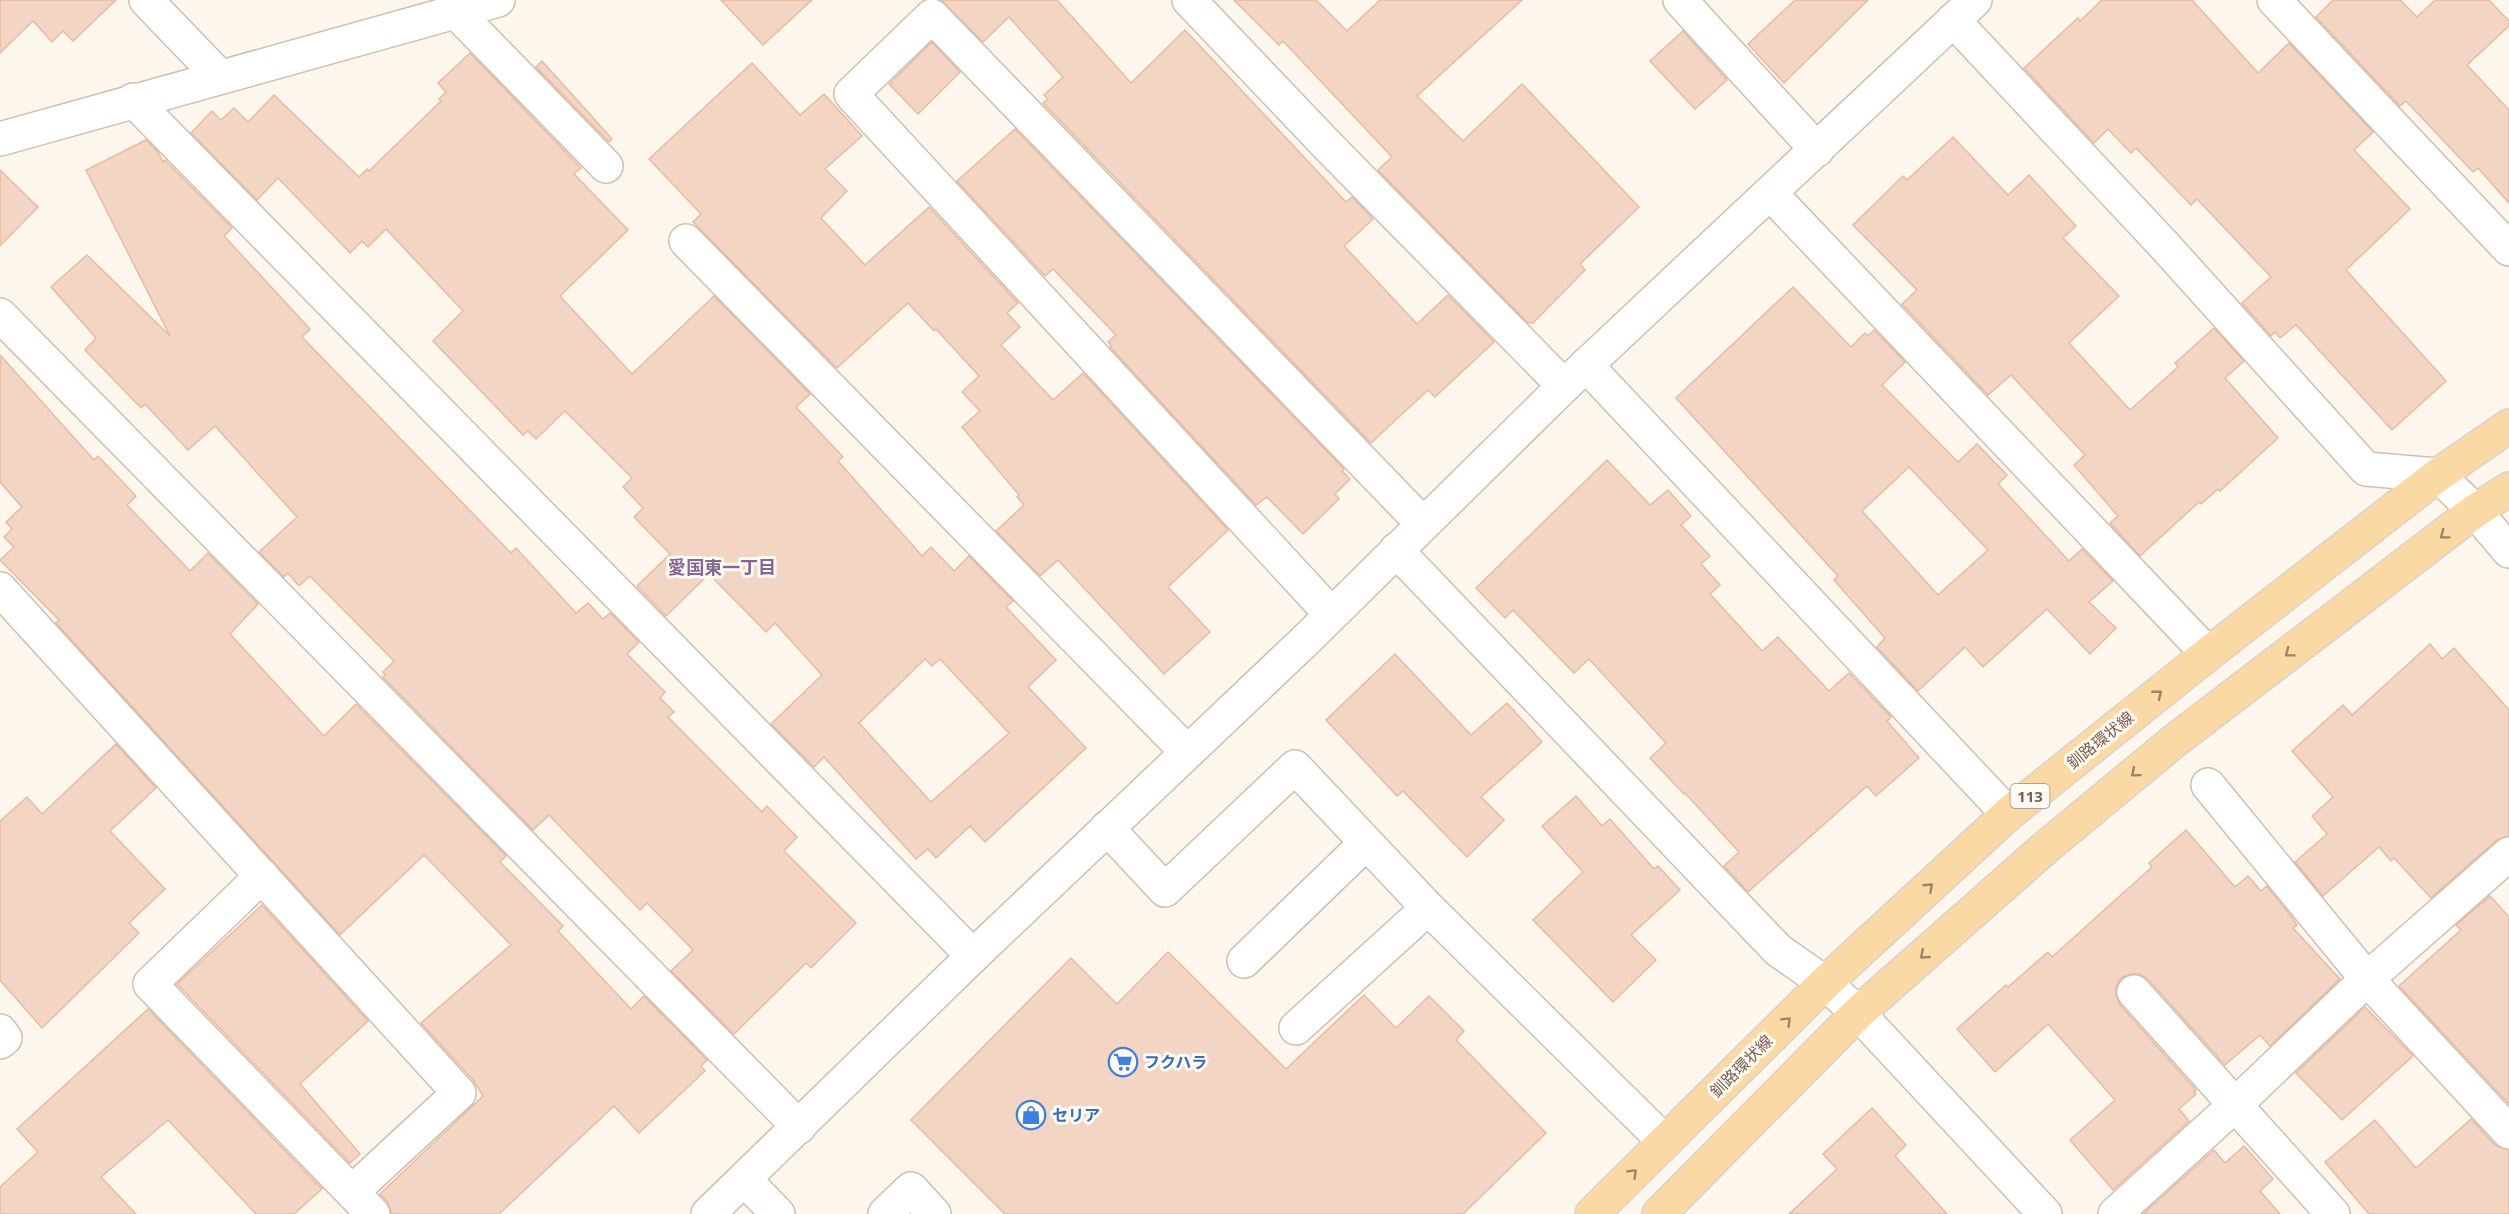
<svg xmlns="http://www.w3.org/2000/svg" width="2509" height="1214" font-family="'Noto Sans','Noto Sans JP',sans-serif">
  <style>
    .building { fill: #f3d5c3; stroke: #e6bba3; stroke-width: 1.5; fill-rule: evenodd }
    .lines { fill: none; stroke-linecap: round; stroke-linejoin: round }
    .minor-casing { stroke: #d1beb0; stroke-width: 36 }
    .major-casing { stroke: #dad1cd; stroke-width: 36 }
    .minor { stroke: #fff; stroke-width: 33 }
    .major { stroke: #fbd9a5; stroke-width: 33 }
    .oneway { stroke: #a18267 }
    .labels { text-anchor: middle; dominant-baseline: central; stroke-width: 6; stroke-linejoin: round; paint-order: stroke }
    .shield { fill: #fffaf3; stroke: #a28b7f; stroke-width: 1.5 }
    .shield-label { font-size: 15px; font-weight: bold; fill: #7a5c4d }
    .street-label { font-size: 16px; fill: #7a5c4d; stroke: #fffaf3 }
    .shop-label { font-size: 16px; font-weight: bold; fill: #366cbe; stroke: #fffaf3; text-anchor: start }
    .neighbourhood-label { font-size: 18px; font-weight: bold; fill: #846695; stroke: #fffaf3 }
  </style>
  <rect width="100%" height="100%" fill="#fdf6ec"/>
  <!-- building -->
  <g class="building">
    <polygon points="0,0 116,0 73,41 63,31 52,42 33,21 0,53"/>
    <polygon points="721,0 812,0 763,45"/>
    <polygon points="941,0 1057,0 1131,83 1185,30 1346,202 1352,197 1373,219 1344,246 1417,324 1448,295 1494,342 1435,397 1428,390 1371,443 1043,103 1048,99 1044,95 1063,77 1009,17 983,42"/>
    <polygon points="1234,0 1316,0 1347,31 1380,0 1522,0 1417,96 1463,141 1522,84 1639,207 1580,264 1585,270 1533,323 1528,323 1378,170 1392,157 1283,41 1279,45"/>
    <polygon points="1795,0 1868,0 1784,83 1748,44"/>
    <polygon points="2102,0 2192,0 2258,73 2289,43 2373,132 2354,150 2410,209 2346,270 2446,381 2392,430 2296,325 2280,338 2275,332 2271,336 2242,303 2271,277 2197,199 2191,205 2136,148 2131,153 2108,129 2094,143 2024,68 2078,18 2080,21"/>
    <polygon points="2333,0 2400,0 2417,17 2435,0 2489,0 2509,21 2509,26 2467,65 2509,110 2509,203 2478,168 2473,172 2406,101 2400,106 2316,17"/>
    <polygon points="1683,31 1727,80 1695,109 1650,61"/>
    <polygon points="932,42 960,72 918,114 889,84"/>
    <path d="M470,53L581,168L574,174L628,230L560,296L632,374L714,296L810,394L796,407L843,457L838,461L922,556L931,547L954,571L969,556L1013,601L1006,607L1056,660L1028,687L1086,748L985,842L970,826L936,858L928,849L916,859L824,757L814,767L771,724L822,675L775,623L766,632L709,574L666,616L637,586L670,554L634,517L643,508L623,487L632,478L565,411L536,439L528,431L523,435L433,341L463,311L386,229L368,247L362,241L350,253L278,178L257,200L191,133L212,111L221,120L234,108L248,122L274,95L359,177L367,169L369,171L441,101L439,99L446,92L438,83ZM925,659L932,666L940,659L1009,733L931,802L859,723Z"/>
    <polygon points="542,61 612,139 609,142 536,67"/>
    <polygon points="752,63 800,115 824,94 862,136 825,169 847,191 821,218 865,265 929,207 1018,303 1007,313 1020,327 1001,345 1053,400 1083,373 1228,530 1168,587 1210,632 1164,674 1058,560 1040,576 996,531 1024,505 1017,497 1019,495 962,427 980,411 962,392 979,376 936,329 934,331 908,303 837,368 693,222 701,214 649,159"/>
    <polygon points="1015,129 1344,469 1342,471 1350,479 1335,494 1339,499 1303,534 1267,497 1256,505 1110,347 1112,346 1108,342 1116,335 1053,269 1045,276 957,181"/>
    <polygon points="1953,137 2008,195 2029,175 2076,226 2063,238 2119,296 2069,343 2130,410 2178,367 2175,363 2214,328 2244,361 2225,378 2278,438 2220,491 2218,489 2201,504 2199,502 2140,556 2110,523 2118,516 2074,465 2085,455 2011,375 1988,395 1902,304 1917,290 1853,225 1903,176 1907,180"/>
    <polygon points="146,140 158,152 163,162 165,160 232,228 224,236 310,329 302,337 511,553 516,548 576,613 588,603 603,619 610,613 639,642 627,654 665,692 660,698 674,712 668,717 762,812 767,806 797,837 784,851 856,923 811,968 806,963 734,1034 671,971 693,950 647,903 640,910 549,815 533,830 383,677 385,675 383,672 394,661 310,576 299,586 288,573 284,577 259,552 297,517 215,426 188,450 145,404 141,408 85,350 96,338 51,287 87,255 170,336 86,170"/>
    <polygon points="0,170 38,207 0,246"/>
    <path d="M1793,287L1851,347L1865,333L1868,336L1874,330L1905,362L1882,385L1958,462L1977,444L2007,475L1998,484L2069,561L2082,549L2113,581L2089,602L2116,628L2090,654L2047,609L1983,667L1965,647L1918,691L1877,647L1885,638L1834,580L1838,576L1676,398ZM1909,467L1988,550L1938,595L1862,511Z"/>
    <polygon points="0,355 94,460 98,456 136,496 127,505 190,571 208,553 258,604 230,634 324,736 356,704 506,856 500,862 563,926 558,931 631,1009 644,996 707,1060 701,1066 705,1071 639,1133 614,1106 499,1214 393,1214 391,1212 387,1201 380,1194 483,1096 473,1080 421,1023 511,945 424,855 340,935 56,623 59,620 0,560 14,547 4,537 12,529 6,522 22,507 0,482"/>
    <polygon points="1607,460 1650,505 1668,490 1691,516 1681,525 1710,556 1701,564 1720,585 1710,594 1762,651 1778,637 1829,691 1849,673 1891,717 1887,721 1919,758 1876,796 1867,786 1748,892 1724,866 1739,852 1685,793 1684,794 1650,758 1666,743 1589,659 1574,673 1513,610 1505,618 1476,588"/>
    <polygon points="2430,644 2442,659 2454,648 2509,710 2509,836 2497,840 2431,898 2394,858 2391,861 2379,847 2323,896 2295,862 2327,834 2312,816 2333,797 2292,751 2343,705 2352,715"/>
    <polygon points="1395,654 1471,735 1507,703 1542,742 1481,797 1504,820 1467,857 1403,791 1397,796 1326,720"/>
    <polygon points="116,744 156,788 110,831 165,889 129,923 139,933 42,1028 0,980 0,821 27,797 42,814"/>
    <polygon points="1576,796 1602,826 1610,819 1654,869 1658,866 1680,890 1631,935 1656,960 1613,1002 1533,920 1583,872 1542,826"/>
    <polygon points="2186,830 2235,887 2248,876 2261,891 2267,886 2294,920 2297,925 2293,928 2340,979 2270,1046 2260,1035 2225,1065 2148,979 2140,974 2131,974 2121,978 2116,987 2116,995 2120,1005 2196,1090 2194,1092 2196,1094 2179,1109 2189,1121 2113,1190 2070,1140 2115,1100 2048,1024 1995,1072 1957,1029 2006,985 2008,987 2048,952 2052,957 2152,867 2149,863"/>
    <polygon points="2490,896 2509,917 2509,1104 2399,986 2461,930 2456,925"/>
    <polygon points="262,905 368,1021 300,1084 360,1154 350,1163 177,984"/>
    <polygon points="1168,952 1286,1069 1364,995 1396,1028 1429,996 1464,1031 1456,1040 1546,1133 1463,1214 1005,1214 911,1120 1071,958 1117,1004"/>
    <polygon points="2365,1007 2413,1056 2342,1120 2296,1073"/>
    <polygon points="148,1009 322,1189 294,1214 256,1214 168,1120 101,1177 136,1214 0,1214 0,1187 38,1152 17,1129"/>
    <polygon points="1872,1108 1906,1145 1895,1156 1947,1214 1789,1214 1837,1169 1823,1154"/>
    <polygon points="2471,1119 2495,1145 2509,1150 2509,1214 2369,1214 2325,1162 2375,1120 2416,1168"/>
    <polygon points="2244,1146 2273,1179 2260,1191 2280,1214 2143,1214 2214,1150 2225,1163"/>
  </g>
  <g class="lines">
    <!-- minor casing -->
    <g class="minor-casing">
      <g id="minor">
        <polyline points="146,0 219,76"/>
        <polyline points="1189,0 1327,145 1564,386"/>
        <polyline points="1680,0 1817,150"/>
        <polyline points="2274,0 2509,249"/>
        <polyline points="456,12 606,166"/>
        <polyline points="1953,20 2163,244 2366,469 2438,475 2475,511 2509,551"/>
        <polyline points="133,100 973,956"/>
        <polyline points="0,139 498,0"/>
        <polyline points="1770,193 2208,654"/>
        <polyline points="686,241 1187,752"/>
        <polyline points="0,315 799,1127"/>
        <polyline points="1586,365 2008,814"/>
        <polyline points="1396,550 1778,950 1825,983 1858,1013 2045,1214"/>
        <polyline points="0,589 459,1093 352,1192"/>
        <polyline points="1331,614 851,94 932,16 1423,524"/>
        <polyline points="2208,785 2367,979 2509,1132"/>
        <polyline points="1107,828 1165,890 1295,767 1428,908 1665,1142"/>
        <polyline points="262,876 150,984 373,1214"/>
        <polyline points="1244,961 1366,843"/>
        <polyline points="2134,992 2333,1214"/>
        <polyline points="1296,1028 1428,908"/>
        <polyline points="0,1031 5,1038 0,1042"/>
        <polyline points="745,1180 778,1214"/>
        <polyline points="708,1214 973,956 1308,638 1564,386 1975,0"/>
        <polyline points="885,1214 911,1189 934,1214"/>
        <polyline points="2115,1214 2236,1104 2367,979 2509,854"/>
      </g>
    </g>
    <!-- major casing -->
    <g class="major-casing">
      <g id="major">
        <polyline points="1592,1214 1825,983 2008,814 2208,654 2438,475 2509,426"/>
        <polyline points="1659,1214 1858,1013 2045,848 2173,742 2475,511 2509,489"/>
      </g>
    </g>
    <!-- minor -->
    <use href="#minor" class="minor"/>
    <!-- major -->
    <use href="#major" class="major"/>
  </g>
  <!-- one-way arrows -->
  <defs><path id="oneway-chevron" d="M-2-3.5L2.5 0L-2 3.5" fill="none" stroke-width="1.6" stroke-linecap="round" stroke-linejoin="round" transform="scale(1.5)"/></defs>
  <g class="oneway">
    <use href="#oneway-chevron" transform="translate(2444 535) rotate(143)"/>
    <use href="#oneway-chevron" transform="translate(2289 653) rotate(143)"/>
    <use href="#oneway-chevron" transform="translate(2158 694) rotate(-39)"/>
    <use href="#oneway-chevron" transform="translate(2135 773) rotate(140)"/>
    <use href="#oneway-chevron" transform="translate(1929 887) rotate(-43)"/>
    <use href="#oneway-chevron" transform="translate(1924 955) rotate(139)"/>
    <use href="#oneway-chevron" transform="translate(1787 1021) rotate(-45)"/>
    <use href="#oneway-chevron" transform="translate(1633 1173) rotate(-45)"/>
  </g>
  <!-- icons -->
  <defs>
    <g id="supermarket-ring" transform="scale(1.5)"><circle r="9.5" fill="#fffaf3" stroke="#3f7fe0" stroke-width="1.5"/><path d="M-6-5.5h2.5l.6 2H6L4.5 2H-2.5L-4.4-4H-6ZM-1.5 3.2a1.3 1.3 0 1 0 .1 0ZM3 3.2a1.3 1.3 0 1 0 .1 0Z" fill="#3f7fe0"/></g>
    <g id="shop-ring" transform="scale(1.5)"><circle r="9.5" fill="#fffaf3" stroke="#3f7fe0" stroke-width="1.5"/><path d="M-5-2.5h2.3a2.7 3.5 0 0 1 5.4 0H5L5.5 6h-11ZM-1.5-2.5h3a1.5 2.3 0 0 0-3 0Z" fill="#3f7fe0"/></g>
  </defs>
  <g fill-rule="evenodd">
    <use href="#supermarket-ring" x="1123" y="1062"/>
    <use href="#shop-ring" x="1031" y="1115"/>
  </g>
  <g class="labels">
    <!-- shield labels -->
    <rect class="shield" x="2010.5" y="784" width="39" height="24" rx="4.5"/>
    <g class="shield-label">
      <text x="2030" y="796">113</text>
    </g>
    <!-- street labels -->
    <g class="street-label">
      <text transform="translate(2100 740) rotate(-39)">釧路環状線</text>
      <text transform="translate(1741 1066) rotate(-45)">釧路環状線</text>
    </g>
    <!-- shop labels -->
    <g class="shop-label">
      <text x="1144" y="1062">フクハラ</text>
      <text x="1052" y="1115">セリア</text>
    </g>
    <!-- neighbourhood labels -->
    <g class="neighbourhood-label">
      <text x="722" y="567">愛国東一丁目</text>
    </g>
  </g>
</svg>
